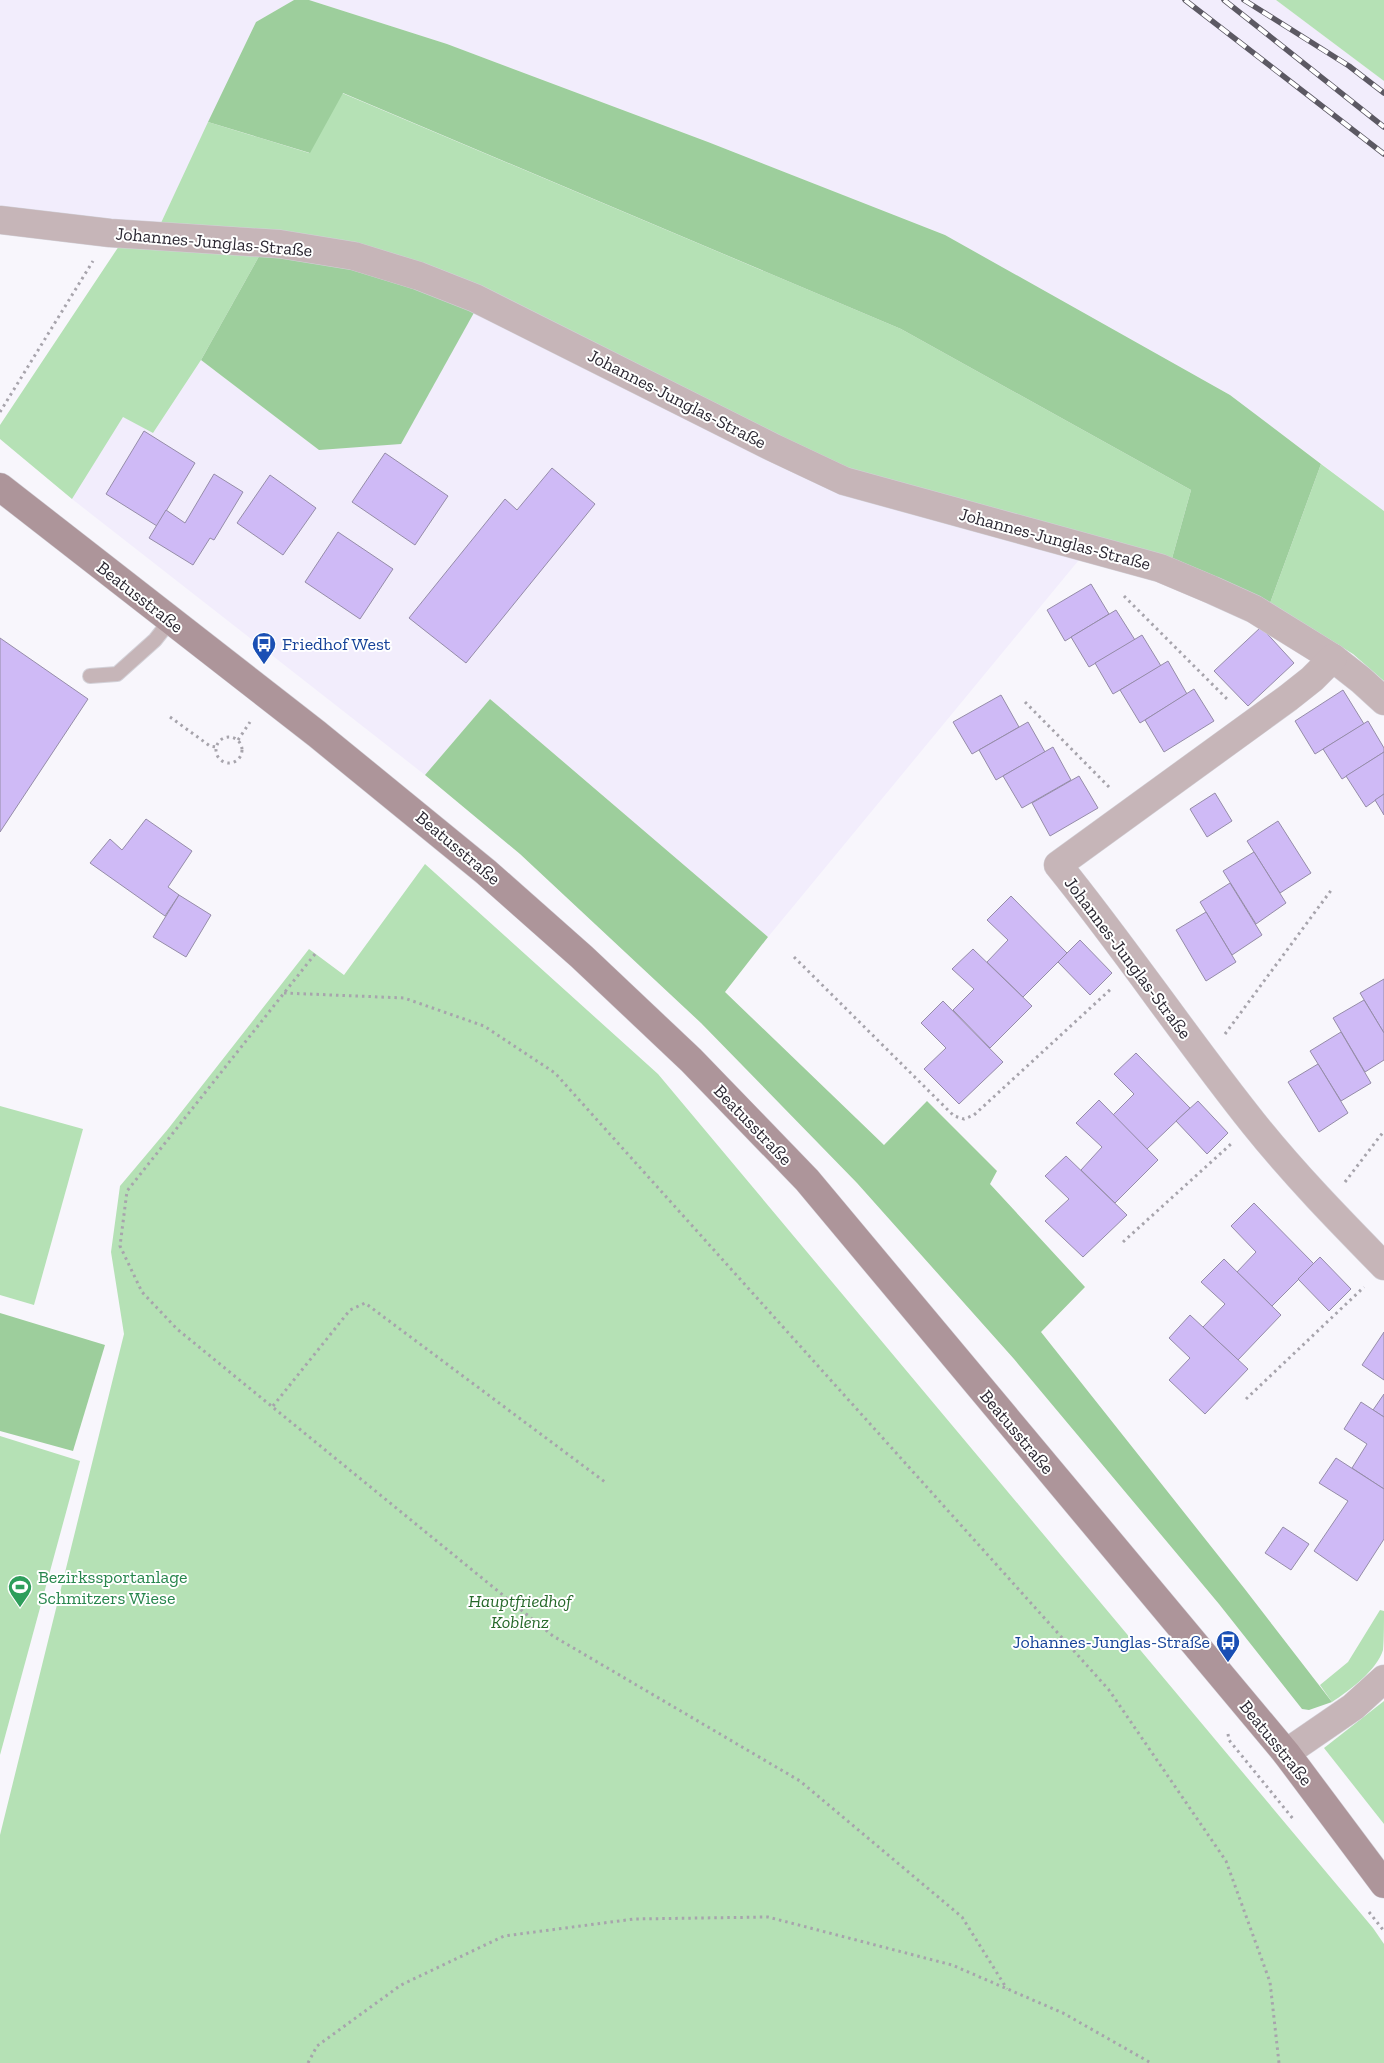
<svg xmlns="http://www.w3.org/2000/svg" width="1384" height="2063" font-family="'Zilla Slab',serif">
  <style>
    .built { fill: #f2edfc }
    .green { fill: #b5e1b5 }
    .forest { fill: #9dce9c }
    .building { fill: #cfbaf6; stroke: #958ca8 }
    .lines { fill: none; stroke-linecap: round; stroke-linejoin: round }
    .lane-casing { stroke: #d3d1d8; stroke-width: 16 }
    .street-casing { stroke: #d3d1d8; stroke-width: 29 }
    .secondary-casing { stroke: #d3d1d8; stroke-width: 29 }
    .path { stroke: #a7a4ac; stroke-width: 3; stroke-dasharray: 2.5 4; stroke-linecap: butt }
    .lane { stroke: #c6b5b8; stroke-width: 14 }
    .street { stroke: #c6b5b8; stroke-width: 28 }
    .secondary { stroke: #ad959a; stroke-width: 28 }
    .rail-casing { stroke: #5c5963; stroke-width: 5.5 }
    .rail { stroke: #fff; stroke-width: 4; stroke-dasharray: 11; stroke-linecap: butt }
    .labels { text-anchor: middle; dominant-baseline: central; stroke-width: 4; stroke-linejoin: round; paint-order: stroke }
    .street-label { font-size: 18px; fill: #2b2732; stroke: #fff }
    .transit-label { font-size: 18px; fill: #164399; stroke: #fff; text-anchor: start }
    .leisure-label { font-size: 18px; fill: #27864d; stroke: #fff; text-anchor: start }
    .park-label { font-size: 18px; font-style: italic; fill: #256829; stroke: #fff }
  </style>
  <rect width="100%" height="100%" fill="#f8f6fc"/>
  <!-- built -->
  <g class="built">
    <polygon points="0,0 294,0 256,22 160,225 0,208"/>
    <polygon points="309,0 1276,0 1384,81 1384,511 1230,395 945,235 708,142 447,44"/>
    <polygon points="476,309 1083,555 768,937 490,699 425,775 72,499 123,416 153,433 201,360 319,450"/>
  </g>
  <!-- green -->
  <g class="green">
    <polygon points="1276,0 1384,0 1384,81"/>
    <polygon points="342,93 901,329 1191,490 1171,562 874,479 805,454 470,283 160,225 208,122 309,153"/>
    <polygon points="119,246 262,251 201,360 153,433 123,417 72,499 0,439 0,425"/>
    <polygon points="1321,464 1384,511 1384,681 1353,654 1311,628 1269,606"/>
    <polygon points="425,864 658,1074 1373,1928 1384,1944 1384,2063 0,2063 0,1835 124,1334 111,1252 120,1186 168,1129 309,949 344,975"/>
    <polygon points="0,1106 83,1129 34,1305 0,1295"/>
    <polygon points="0,1436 80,1461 0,1755"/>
    <path d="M1380,1610L1384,1611C1384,1623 1384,1639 1383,1650C1377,1670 1349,1691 1332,1702L1320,1685L1348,1662Z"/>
    <polygon points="1384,1701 1384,1824 1324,1748"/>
  </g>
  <!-- forest -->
  <g class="forest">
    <polygon points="294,0 309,0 447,44 708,142 945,235 1230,395 1321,464 1269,606 1171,562 1191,490 901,329 343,93 310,153 208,122 256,22"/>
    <polygon points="262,251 350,264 476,309 401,444 319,450 201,360"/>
    <polygon points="490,699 768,937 725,992 884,1145 927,1101 997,1171 990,1184 1085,1287 1041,1332 1244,1588 1332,1702 1309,1710 1302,1709 1219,1604 1014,1359 857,1183 701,1023 520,854 425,775"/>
    <polygon points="0,1313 105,1345 73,1451 0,1431"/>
  </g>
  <!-- building -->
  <g class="building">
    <polygon points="144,431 195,463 157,526 106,494"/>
    <polygon points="385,453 448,496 415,545 352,502"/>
    <polygon points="552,468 595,504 466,663 409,618 505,499 517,510"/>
    <polygon points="214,474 243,492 214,540 210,538 193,565 149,538 166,510 185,523"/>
    <polygon points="270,475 316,508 283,555 237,523"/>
    <polygon points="338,532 393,569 360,619 305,582"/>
    <polygon points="1091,584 1109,614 1065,641 1047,610"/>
    <polygon points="1116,610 1135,640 1089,667 1071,637"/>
    <polygon points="1261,627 1294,663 1248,706 1214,671"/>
    <polygon points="1142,635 1161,666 1113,694 1095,663"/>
    <polygon points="0,638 88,699 0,832"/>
    <polygon points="1168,661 1187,694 1140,723 1120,690"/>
    <polygon points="1194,689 1214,721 1164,752 1145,720"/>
    <polygon points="1343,690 1364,724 1315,754 1295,721"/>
    <polygon points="1001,695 1019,727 972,754 953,722"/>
    <polygon points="1368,721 1384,748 1384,752 1342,779 1323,749"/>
    <polygon points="1028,722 1045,752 996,780 979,750"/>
    <polygon points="1053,747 1071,780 1022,808 1003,776"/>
    <polygon points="1384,752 1384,794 1366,807 1346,776"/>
    <polygon points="1079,776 1098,808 1050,836 1032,803"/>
    <polygon points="1215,793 1232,821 1207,837 1190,809"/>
    <polygon points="1384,794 1384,815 1375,800"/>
    <polygon points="146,819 192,851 168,887 179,895 165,916 90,863 110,839 122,850"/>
    <polygon points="1278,821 1311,873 1280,893 1247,841"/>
    <polygon points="1254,852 1286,903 1256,924 1223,871"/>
    <polygon points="1230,883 1262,935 1232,955 1200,902"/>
    <polygon points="179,895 211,915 186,957 153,937"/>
    <polygon points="1011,896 1067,953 1023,997 987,962 1008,940 987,920"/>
    <polygon points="1206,912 1236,962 1206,981 1176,930"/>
    <polygon points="1080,940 1112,973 1090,995 1058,962"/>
    <polygon points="973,949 1032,1006 990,1048 953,1010 974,989 952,969"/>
    <polygon points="1384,979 1384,1033 1360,993"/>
    <polygon points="1364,1000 1384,1033 1384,1060 1365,1072 1333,1018"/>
    <polygon points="943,1001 1003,1062 959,1104 924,1069 946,1048 921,1023"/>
    <polygon points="1341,1032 1371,1083 1341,1101 1310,1051"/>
    <polygon points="1136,1053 1190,1108 1147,1149 1113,1115 1134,1094 1114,1074"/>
    <polygon points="1318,1064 1348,1113 1319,1132 1288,1082"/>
    <polygon points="1099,1100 1158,1160 1115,1203 1081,1170 1102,1147 1076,1123"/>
    <polygon points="1198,1101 1228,1133 1207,1154 1176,1121"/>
    <polygon points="1066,1156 1127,1215 1083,1257 1045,1221 1069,1199 1045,1176"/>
    <polygon points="1254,1203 1314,1264 1272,1306 1237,1272 1256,1252 1231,1226"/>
    <polygon points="1320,1257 1351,1289 1329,1311 1298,1279"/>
    <polygon points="1224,1259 1281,1315 1238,1360 1203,1327 1225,1304 1201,1282"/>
    <polygon points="1190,1315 1248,1369 1205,1414 1169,1380 1190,1358 1169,1338"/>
    <polygon points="1384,1332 1384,1380 1362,1365"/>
    <polygon points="1384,1394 1384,1417 1373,1410"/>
    <polygon points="1361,1402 1384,1417 1384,1489 1352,1468 1367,1444 1344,1429"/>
    <polygon points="1336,1458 1384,1489 1384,1539 1357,1581 1314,1551 1348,1501 1319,1483"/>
    <polygon points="1283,1527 1309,1544 1291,1570 1265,1553"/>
  </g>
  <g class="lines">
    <!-- lane casing -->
    <g class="lane-casing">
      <polyline id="lane" points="90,676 117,674 155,640 170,621"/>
    </g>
    <!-- street casing -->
    <g class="street-casing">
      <g id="street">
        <polyline points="0,220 110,233 280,244 354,256 419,276 475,298 774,448 844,481 1160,568 1212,590 1254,609 1333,658 1361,680 1384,701"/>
        <path d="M1333,658L1312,679L1288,698L1058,865C1126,949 1186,1039 1254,1124C1294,1174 1339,1220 1384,1266"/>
        <polyline points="1286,1753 1353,1707 1384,1679"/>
      </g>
    </g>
    <!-- secondary casing -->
    <g class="secondary-casing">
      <polyline id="secondary" points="0,487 317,734 486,872 582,957 691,1060 807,1180 1286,1753 1384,1884"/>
    </g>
    <!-- path -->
    <g class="path">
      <polyline points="0,412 93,261"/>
      <polyline points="1124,596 1229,701"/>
      <polyline points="1025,702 1111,789"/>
      <polyline points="170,717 210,746 216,747"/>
      <circle cx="229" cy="750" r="13"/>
      <polyline points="238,740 250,722"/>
      <polyline points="315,954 127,1191 120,1246 142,1292 177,1329 553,1636 800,1781 962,1917 1007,1989"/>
      <polyline points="794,957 954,1116 964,1119 974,1115 1112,988"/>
      <polyline points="284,993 404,998 484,1026 555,1073 1109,1690 1226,1861 1270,1982 1279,2063"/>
      <polyline points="1225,1034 1332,889"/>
      <polyline points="1345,1182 1384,1131"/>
      <polyline points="1123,1242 1231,1144"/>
      <polyline points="1246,1399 1364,1287"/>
      <polyline points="273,1406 350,1310 365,1303 605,1482"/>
      <polyline points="1228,1734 1229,1740 1294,1820"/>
      <polyline points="1369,1912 1384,1931"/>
      <polyline points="308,2063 317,2046 401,1985 504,1936 634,1919 768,1917 952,1965 1063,2013 1151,2063"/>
    </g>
    <!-- lane -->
    <use href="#lane" class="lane"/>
    <!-- street -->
    <use href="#street" class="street"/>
    <!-- secondary -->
    <use href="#secondary" class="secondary"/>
    <!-- rail casing -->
    <g class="rail-casing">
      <g id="rail">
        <polyline points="1185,0 1384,154"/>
        <polyline points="1224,0 1384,127"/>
        <polyline points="1244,0 1349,66 1384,93"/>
      </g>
    </g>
    <!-- rail -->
    <use href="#rail" class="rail"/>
  </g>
  <!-- icons -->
  <defs>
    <g id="bus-pin" transform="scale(1.25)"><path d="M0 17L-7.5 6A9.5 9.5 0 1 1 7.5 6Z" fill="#1a4fb4" stroke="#fff"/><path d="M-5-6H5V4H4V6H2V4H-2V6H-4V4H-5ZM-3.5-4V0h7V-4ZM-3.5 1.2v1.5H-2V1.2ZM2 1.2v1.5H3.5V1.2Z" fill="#fff"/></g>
    <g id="stadium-pin" transform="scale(1.25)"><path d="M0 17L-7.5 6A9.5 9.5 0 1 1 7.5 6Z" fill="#2e9e5b" stroke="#fff"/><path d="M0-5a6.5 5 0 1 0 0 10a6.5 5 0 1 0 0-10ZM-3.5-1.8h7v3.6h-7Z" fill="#fff"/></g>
  </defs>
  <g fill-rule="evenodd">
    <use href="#bus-pin" x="264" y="644"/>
    <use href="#stadium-pin" x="20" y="1587"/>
    <use href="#bus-pin" x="1228" y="1642"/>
  </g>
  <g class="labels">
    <!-- street labels -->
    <g class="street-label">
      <text transform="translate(214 242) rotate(5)">Johannes-Junglas-Straße</text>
      <text transform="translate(677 399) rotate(27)">Johannes-Junglas-Straße</text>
      <text transform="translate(1055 539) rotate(15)">Johannes-Junglas-Straße</text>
      <text transform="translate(140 597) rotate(38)">Beatusstraße</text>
      <text transform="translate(458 848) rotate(40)">Beatusstraße</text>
      <text transform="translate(1128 958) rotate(53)">Johannes-Junglas-Straße</text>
      <text transform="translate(753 1125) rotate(46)">Beatusstraße</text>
      <text transform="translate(1017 1432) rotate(50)">Beatusstraße</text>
      <text transform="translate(1276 1743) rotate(51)">Beatusstraße</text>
    </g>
    <!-- transit labels -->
    <g class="transit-label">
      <text x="282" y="644">Friedhof West</text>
      <text x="1210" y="1642" text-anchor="end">Johannes-Junglas-Straße</text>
    </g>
    <!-- leisure labels -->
    <g class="leisure-label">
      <text x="38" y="1577">Bezirkssportanlage<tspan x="38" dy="21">Schmitzers Wiese</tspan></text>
    </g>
    <!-- park labels -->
    <g class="park-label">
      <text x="520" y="1601">Hauptfriedhof<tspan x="520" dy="21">Koblenz</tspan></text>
    </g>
  </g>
</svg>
